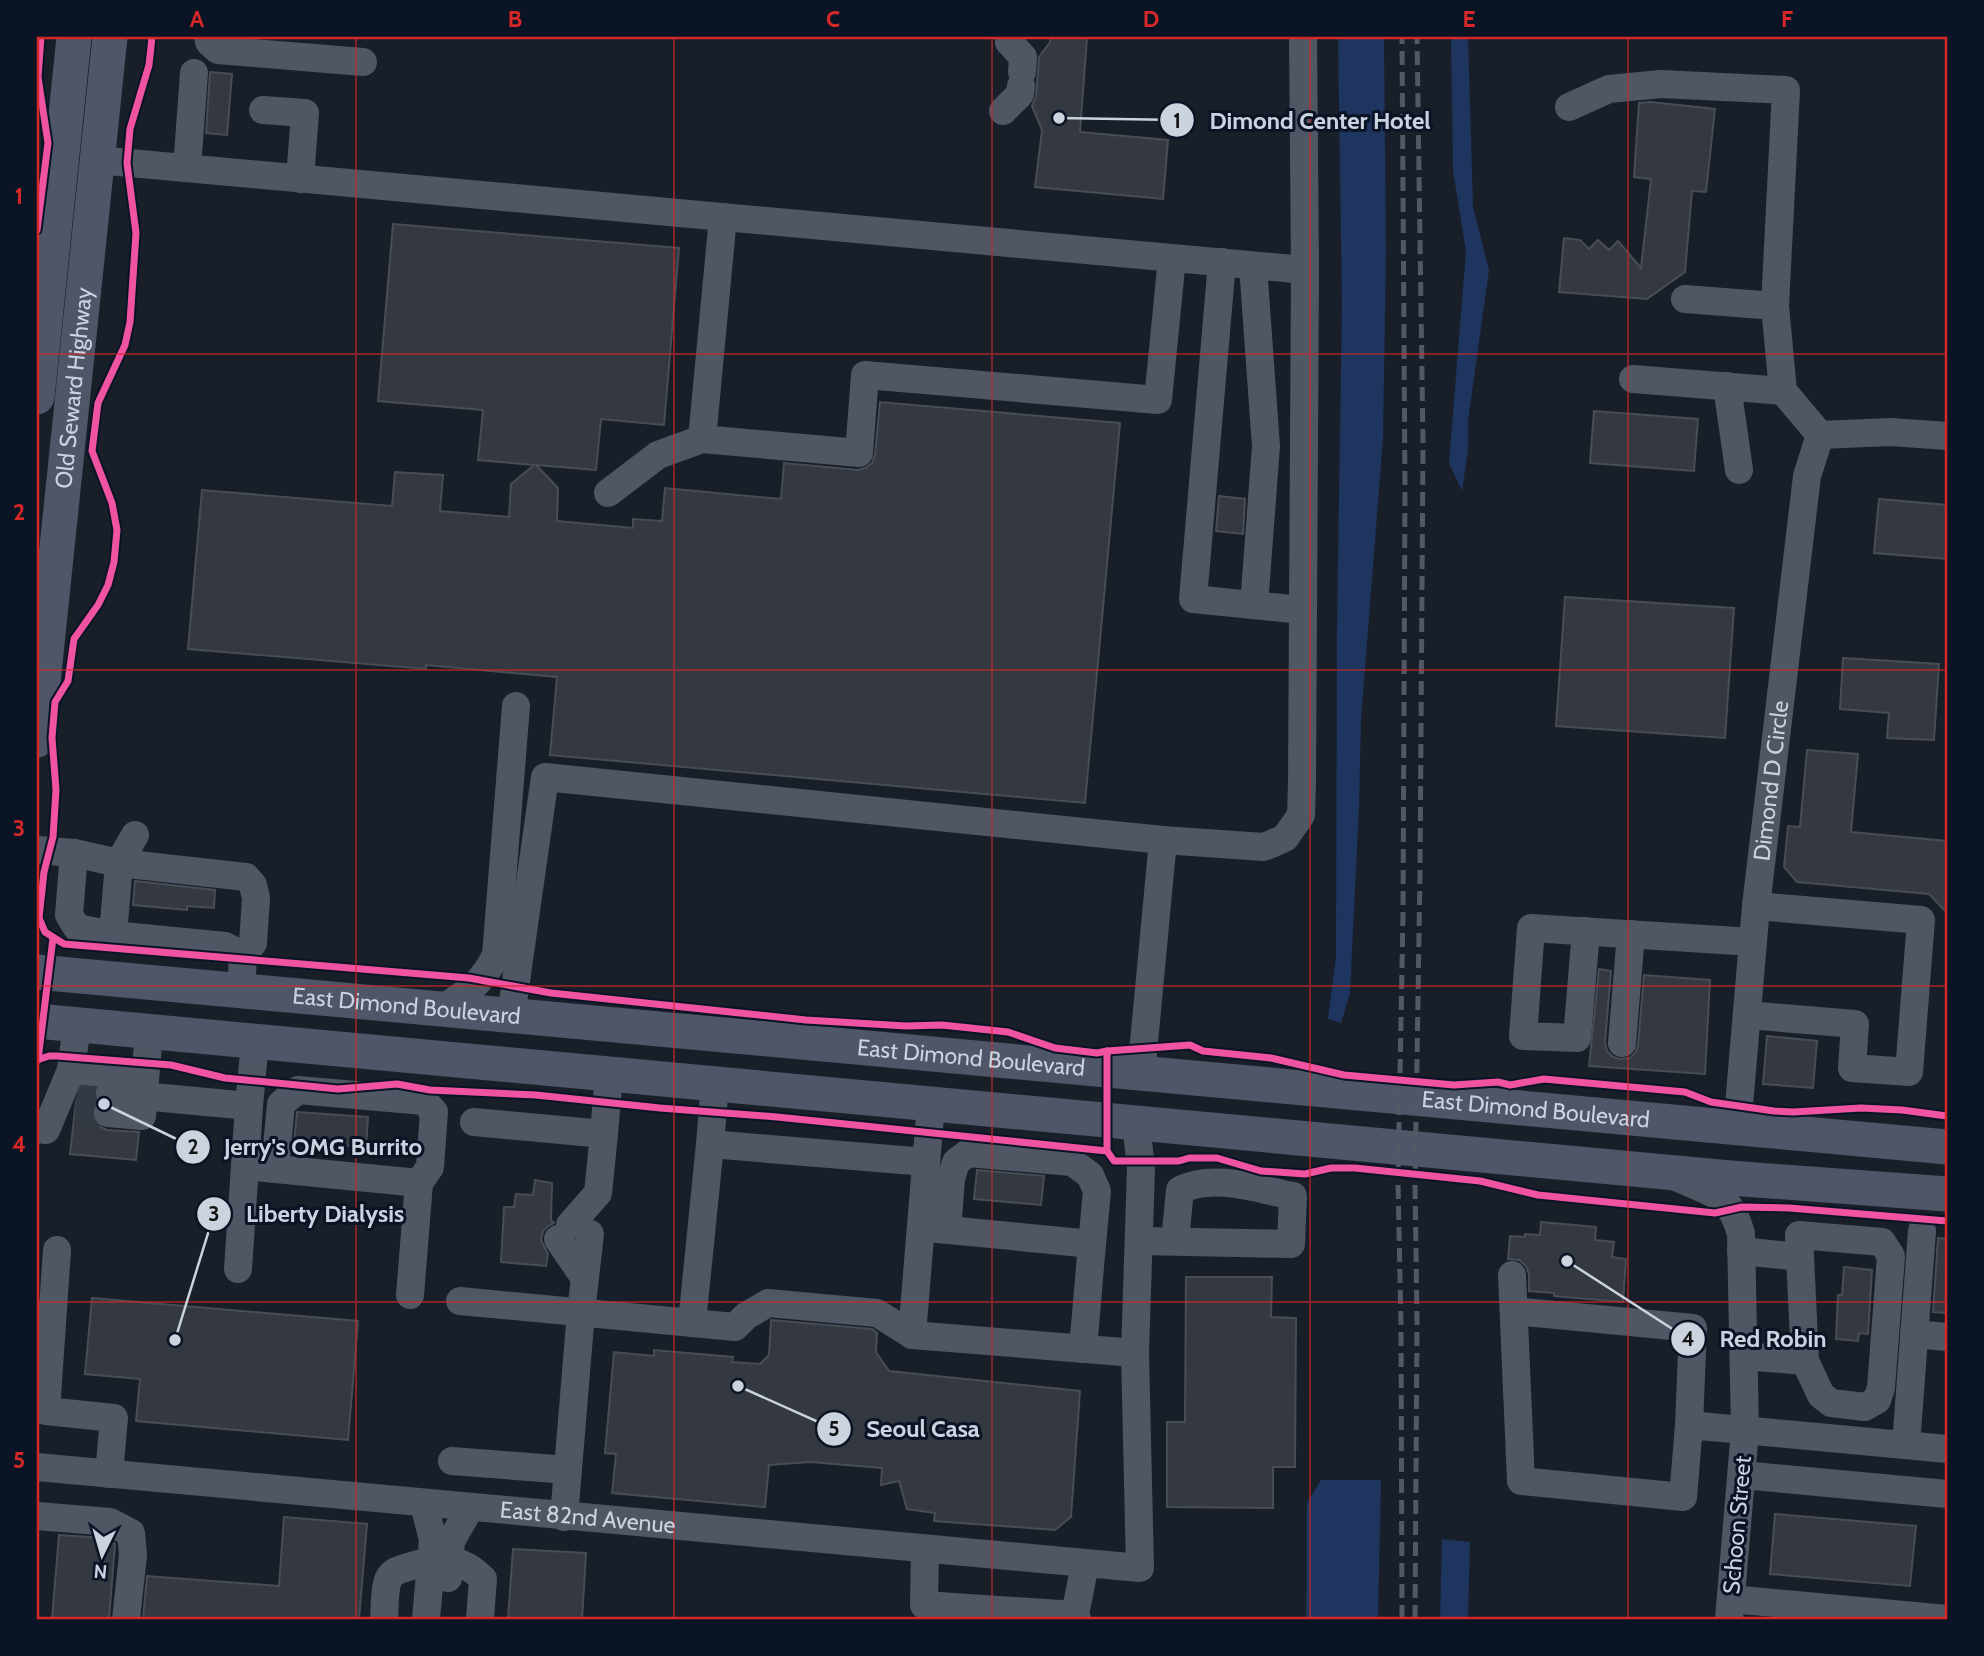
<svg xmlns="http://www.w3.org/2000/svg" width="1984" height="1656" font-family="Cabin,sans-serif">
  <style>
    .green { fill: #1d355f }
    .building { fill: #333841; stroke: #474c55; stroke-width: 2 }
    .lines { fill: none; stroke-linecap: round; stroke-linejoin: round }
    .minor-tunnel { stroke: #343a44; stroke-width: 28; stroke-dasharray: 28 14; stroke-linecap: butt }
    .minor { stroke: #4f5664; stroke-width: 28 }
    .major { stroke: #4e5668; stroke-width: 35 }
    .rail { stroke: #535964; stroke-width: 5; stroke-dasharray: 14 7; stroke-linecap: butt }
    .cycleway-casing { stroke: #0a1425; stroke-width: 11 }
    .cycleway { stroke: #f153a3; stroke-width: 7 }
    .grid { fill: none; stroke: #d62828; stroke-width: 2; stroke-opacity: 0.55 }
    .labels { text-anchor: middle; dominant-baseline: central; stroke-width: 6; stroke-linejoin: round; paint-order: stroke }
    .street-label { font-size: 23px; fill: #cbd3df; stroke: #0a1425 }
    .leader { fill: none; stroke: #cbd3df; stroke-width: 2.5 }
    .callout-dot { fill: #cbd3df; stroke: #0a1425; stroke-width: 2.5 }
    .mark-label { font-size: 21px; text-anchor: middle; font-weight: bold; fill: #111 }
    .callout-label { font-size: 24px; text-anchor: middle; font-weight: bold; fill: #cbd3df; stroke: #0a1425; stroke-width: 6; stroke-linejoin: round; paint-order: stroke }
    .neatline { fill: none; stroke: #d62828; stroke-width: 2.5 }
    .grid-label { font-size: 23px; text-anchor: middle; font-weight: bold; fill: #d62828 }
  </style>
  <rect width="100%" height="100%" fill="#191f29"/>
  <!-- green -->
  <g class="green">
    <polygon points="1338,37 1384,37 1386,251 1383,438 1361,720 1359,808 1350,993 1341,1023 1328,1019 1336,956 1337,626 1342,304"/>
    <polygon points="1451,37 1468,37 1473,207 1489,270 1468,421 1468,450 1462,491 1449,463 1466,251 1453,171"/>
    <polygon points="1321,1480 1381,1480 1378,1619 1306,1619 1307,1503"/>
    <polygon points="1442,1539 1470,1542 1468,1619 1440,1619"/>
  </g>
  <!-- building -->
  <g class="building">
    <polygon points="1051,37 1087,37 1080,132 1168,140 1163,199 1035,187 1042,130 1032,106 1036,96 1039,57 1050,42"/>
    <polygon points="210,72 232,74 227,135 206,133"/>
    <polygon points="1650,102 1715,109 1706,192 1692,191 1685,272 1647,299 1559,292 1564,238 1580,240 1589,249 1598,240 1609,250 1618,241 1641,268 1651,179 1634,177 1639,103"/>
    <polygon points="393,224 679,248 664,425 601,419 596,470 536,465 558,488 557,521 633,528 633,519 662,521 665,488 781,499 784,463 858,470 865,468 872,463 875,455 880,402 1120,423 1085,803 550,755 557,677 426,665 426,669 188,649 202,490 392,506 395,472 443,475 440,511 509,517 511,484 534,465 478,460 483,410 378,401"/>
    <polygon points="1594,411 1698,419 1694,471 1590,463"/>
    <polygon points="1219,496 1245,499 1243,534 1216,531"/>
    <polygon points="1879,499 1947,505 1947,559 1874,553"/>
    <polygon points="1565,597 1734,608 1725,738 1556,726"/>
    <polygon points="1843,658 1939,664 1934,740 1887,738 1889,713 1840,709"/>
    <polygon points="1807,750 1858,754 1851,832 1947,841 1947,913 1929,894 1797,882 1784,867 1788,826 1800,827"/>
    <polygon points="135,881 215,890 214,908 187,906 187,910 133,905"/>
    <polygon points="1599,969 1611,971 1605,1042 1607,1051 1613,1057 1620,1059 1630,1058 1635,1053 1638,1045 1644,975 1710,980 1705,1074 1589,1066"/>
    <polygon points="1767,1036 1817,1041 1813,1088 1763,1084"/>
    <polygon points="82,1088 94,1089 93,1092 96,1102 91,1112 93,1121 98,1126 107,1130 139,1132 136,1160 70,1154 76,1101"/>
    <polygon points="297,1112 368,1117 366,1147 294,1142"/>
    <polygon points="977,1170 1044,1176 1041,1205 974,1199"/>
    <polygon points="535,1180 552,1183 551,1221 554,1222 554,1223 548,1226 543,1231 541,1240 548,1254 546,1266 501,1262 504,1207 514,1207 516,1194 533,1195"/>
    <polygon points="1541,1222 1596,1227 1595,1240 1614,1242 1612,1257 1626,1259 1623,1302 1554,1296 1554,1293 1529,1291 1529,1274 1526,1266 1519,1260 1508,1259 1510,1236 1525,1237 1525,1234 1540,1235"/>
    <polygon points="1938,1238 1947,1239 1947,1313 1933,1312"/>
    <polygon points="1844,1267 1872,1270 1868,1334 1859,1333 1858,1341 1836,1339 1838,1295 1842,1295"/>
    <polygon points="1186,1277 1272,1277 1271,1317 1296,1318 1295,1467 1273,1467 1273,1508 1167,1507 1167,1422 1185,1422"/>
    <polygon points="92,1298 358,1321 348,1440 136,1421 140,1379 85,1374"/>
    <polygon points="771,1320 872,1329 877,1333 876,1352 889,1371 1080,1391 1071,1517 1055,1530 934,1521 935,1513 907,1509 899,1481 881,1485 882,1468 810,1462 769,1465 765,1507 612,1493 616,1454 605,1453 614,1352 654,1356 654,1350 733,1357 732,1362 760,1364 769,1355"/>
    <polygon points="1775,1514 1916,1526 1910,1586 1770,1574"/>
    <polygon points="284,1517 367,1524 359,1619 143,1619 147,1576 279,1586"/>
    <polygon points="59,1535 105,1538 115,1544 109,1619 52,1619"/>
    <polygon points="513,1549 586,1553 582,1619 508,1619"/>
  </g>
  <g class="lines">
    <!-- minor-tunnel -->
    <g class="minor-tunnel">
      <polyline points="77,1091 110,1093"/>
      <polyline points="75,1111 108,1113"/>
    </g>
    <!-- minor -->
    <g class="minor">
      <polyline points="208,37 209,42 218,50 363,62"/>
      <polyline points="1009,42 1023,57 1022,72"/>
      <polyline points="1569,107 1609,89 1661,84 1786,90 1775,306 1783,391 1820,435"/>
      <polyline points="263,110 305,113 300,179"/>
      <polyline points="1003,111 1020,94 1021,86"/>
      <polyline points="97,160 1305,270"/>
      <polyline points="187,168 194,73"/>
      <polyline points="723,217 702,439 859,453 865,375 1158,400 1172,258"/>
      <polyline points="1222,262 1193,599 1302,610"/>
      <polyline points="1253,266 1266,446 1254,605"/>
      <polyline points="1685,299 1775,306"/>
      <polyline points="1633,379 1783,391"/>
      <polyline points="1727,386 1739,470"/>
      <polyline points="1820,435 1891,432 1947,436"/>
      <polyline points="608,493 658,455 702,439"/>
      <polyline points="37,850 74,853 119,863 135,835"/>
      <polyline points="74,853 69,915 77,928 113,935 119,863 246,877 253,885 256,898 253,943 243,955"/>
      <path d="M1586,931L1577,1038L1523,1036L1531,928C1605,932 1679,937 1753,942"/>
      <polyline points="113,935 225,946 243,955 242,974"/>
      <path d="M440,1010C465,994 483,983 496,955L516,706"/>
      <polyline points="1747,1015 1855,1024 1852,1068 1909,1072 1921,920 1756,906"/>
      <polyline points="511,1016 545,777 1163,840 1264,847 1285,838 1301,815 1302,783 1305,270 1303,37"/>
      <polyline points="1622,1043 1631,934"/>
      <polyline points="71,1070 145,1076"/>
      <polyline points="1141,1074 1163,840"/>
      <polyline points="715,1084 710,1144 926,1162"/>
      <polyline points="110,1093 249,1106 255,1042"/>
      <polyline points="931,1104 912,1335 1135,1353"/>
      <polyline points="249,1106 245,1166 419,1183 410,1295"/>
      <polyline points="108,1113 142,1116 149,1032"/>
      <polyline points="474,1122 604,1134 609,1075"/>
      <polyline points="37,1129 46,1130 71,1070 77,1025"/>
      <path id="s1" d="M1737,1129L1756,906L1807,476L1820,435"/>
      <polyline points="275,1169 281,1104 298,1090 424,1101 434,1112 430,1167 419,1183"/>
      <path d="M1678,1178C1713,1194 1730,1193 1741,1234L1745,1430L1729,1619"/>
      <polyline points="570,1225 598,1193 604,1134"/>
      <polyline points="928,1228 1092,1244 1083,1349"/>
      <polyline points="947,1230 951,1179 956,1162 968,1153 1072,1162 1090,1175 1097,1191 1092,1244"/>
      <polygon points="1799,1235 1882,1242 1891,1256 1881,1388 1877,1400 1865,1407 1831,1403 1821,1395 1805,1361"/>
      <polyline points="558,1239 584,1277"/>
      <path d="M1139,1241L1291,1244L1293,1196C1258,1189 1214,1173 1180,1190L1175,1241"/>
      <polyline points="57,1250 46,1411 114,1418 109,1474"/>
      <polyline points="1741,1251 1800,1257"/>
      <polyline points="238,1269 245,1166"/>
      <polyline points="1512,1275 1521,1481 1683,1497 1689,1425 1947,1449"/>
      <polyline points="460,1301 735,1327 746,1316 768,1303 877,1313 912,1335"/>
      <polyline points="1514,1311 1693,1328 1689,1425"/>
      <polyline points="692,1323 710,1144"/>
      <polyline points="1914,1334 1947,1337"/>
      <polyline points="1744,1356 1805,1361"/>
      <polyline points="1906,1445 1922,1231"/>
      <polyline points="452,1461 568,1470"/>
      <path id="s2" d="M37,1467L1140,1568L1135,1353L1141,1168L1136,1123"/>
      <polyline points="1742,1475 1947,1494"/>
      <polyline points="424,1504 433,1540 426,1619"/>
      <polyline points="37,1516 110,1522 131,1533 133,1555 126,1619"/>
      <polyline points="564,1517 581,1312 590,1234"/>
      <polyline points="925,1549 924,1605 1075,1615"/>
      <polyline points="448,1578 451,1541 470,1508"/>
      <polyline points="1731,1599 1947,1619"/>
      <path d="M384,1619C385,1608 384,1590 388,1580C391,1572 398,1570 405,1568C435,1558 459,1554 483,1579L480,1619"/>
      <polyline points="1077,1619 1075,1615 1085,1564"/>
    </g>
    <!-- major -->
    <g class="major">
      <polyline points="37,397 74,37"/>
      <path id="s3" d="M37,740L110,37"/>
      <path id="s4" d="M37,972L1947,1147"/>
      <polyline points="37,1021 1730,1178 1947,1194"/>
    </g>
    <!-- rail -->
    <g class="rail">
      <polyline points="1402,1619 1401,1324 1398,1183 1403,914 1405,489 1402,37"/>
      <polyline points="1415,1619 1417,1323 1415,1184 1420,874 1423,443 1417,37"/>
    </g>
    <!-- cycleway casing -->
    <g class="cycleway-casing">
      <g id="cycleway">
        <polyline points="152,37 149,65 130,129 127,163 136,233 130,322 125,345 98,403 92,451 112,503 117,530 114,562 108,585 98,605 74,639 68,681 55,702 52,738 56,790 53,837 44,872 39,918 45,932 64,944 469,978 551,993 806,1020 906,1026 942,1025 1008,1032 1055,1048 1097,1053 1107,1051 1107,1151"/>
        <polyline points="37,230 48,143 38,77 41,37"/>
        <polyline points="1107,1051 1190,1045 1203,1051 1271,1058 1344,1075 1454,1085 1498,1082 1510,1085 1544,1079 1685,1092 1711,1102 1774,1111 1793,1112 1861,1108 1902,1110 1947,1116"/>
        <polyline points="37,1060 49,1056 57,1056 171,1065 225,1078 338,1089 397,1084 430,1090 536,1095 660,1108 777,1117 1107,1151 1114,1161 1179,1161 1189,1158 1217,1158 1261,1171 1305,1174 1331,1168 1355,1168 1480,1181 1538,1195 1715,1213 1742,1207 1789,1208 1947,1221"/>
        <polyline points="38,1060 53,938"/>
      </g>
    </g>
    <!-- cycleway -->
    <use href="#cycleway" class="cycleway"/>
  </g>
  <!-- grid -->
  <path class="grid" d="M356,37V1619M674,37V1619M992,37V1619M1310,37V1619M1628,37V1619M37,354H1947M37,670H1947M37,986H1947M37,1302H1947"/>
  <g class="labels">
    <!-- street labels -->
    <g class="street-label">
      <text stroke="none"><textPath href="#s3" startOffset="354">Old Seward Highway</textPath></text>
      <text stroke="none"><textPath href="#s1" startOffset="350">Dimond D Circle</textPath></text>
      <text stroke="none"><textPath href="#s4" startOffset="371">East Dimond Boulevard</textPath></text>
      <text stroke="none"><textPath href="#s4" startOffset="938">East Dimond Boulevard</textPath></text>
      <text stroke="none"><textPath href="#s4" startOffset="1505">East Dimond Boulevard</textPath></text>
      <text stroke="none"><textPath href="#s2" startOffset="553">East 82nd Avenue</textPath></text>
      <text transform="translate(1737 1525) rotate(-85)">Schoon Street</text>
    </g>
  </g>
  <!-- callouts -->
  <path class="leader" d="M1059 118L1177 120M104 1104L193 1147M175 1340L214 1214M1567 1261L1688 1339M738 1386L834 1429"/>
  <g class="callout-dot">
    <circle cx="1059" cy="118" r="7"/>
    <circle cx="104" cy="1104" r="7"/>
    <circle cx="175" cy="1340" r="7"/>
    <circle cx="1567" cy="1261" r="7"/>
    <circle cx="738" cy="1386" r="7"/>
    <circle cx="1177" cy="120" r="18"/>
    <circle cx="193" cy="1147" r="18"/>
    <circle cx="214" cy="1214" r="18"/>
    <circle cx="1688" cy="1339" r="18"/>
    <circle cx="834" cy="1429" r="18"/>
  </g>
  <g class="mark-label">
    <text x="1177" y="128">1</text>
    <text x="193" y="1154">2</text>
    <text x="214" y="1221">3</text>
    <text x="1688" y="1346">4</text>
    <text x="834" y="1436">5</text>
  </g>
  <g class="callout-label">
    <text x="1320" y="129">Dimond Center Hotel</text>
    <text x="323" y="1155">Jerry's OMG Burrito</text>
    <text x="325" y="1222">Liberty Dialysis</text>
    <text x="1773" y="1347">Red Robin</text>
    <text x="923" y="1437">Seoul Casa</text>
  </g>
  <!-- border -->
  <rect width="1984" height="1656" fill="none" stroke="#0a1425" stroke-width="77"/>
  <!-- north arrow -->
  <g transform="translate(102 1555) rotate(185)" stroke="#0a1425" stroke-width="5" paint-order="stroke">
  <path d="M0-5L12 26L0 18L-12 26Z" fill="#cbd3df"/>
  <text y="-10" font-size="19" font-weight="bold" text-anchor="middle" fill="#cbd3df">N</text>
  </g>
  <rect x="38" y="38" width="1908" height="1580" class="neatline"/>
  <g class="grid-label">
    <text x="197" y="27">A</text>
    <text x="515" y="27">B</text>
    <text x="833" y="27">C</text>
    <text x="1151" y="27">D</text>
    <text x="1469" y="27">E</text>
    <text x="1787" y="27">F</text>
    <text x="19" y="204">1</text>
    <text x="19" y="520">2</text>
    <text x="19" y="836">3</text>
    <text x="19" y="1152">4</text>
    <text x="19" y="1468">5</text>
  </g>
</svg>
